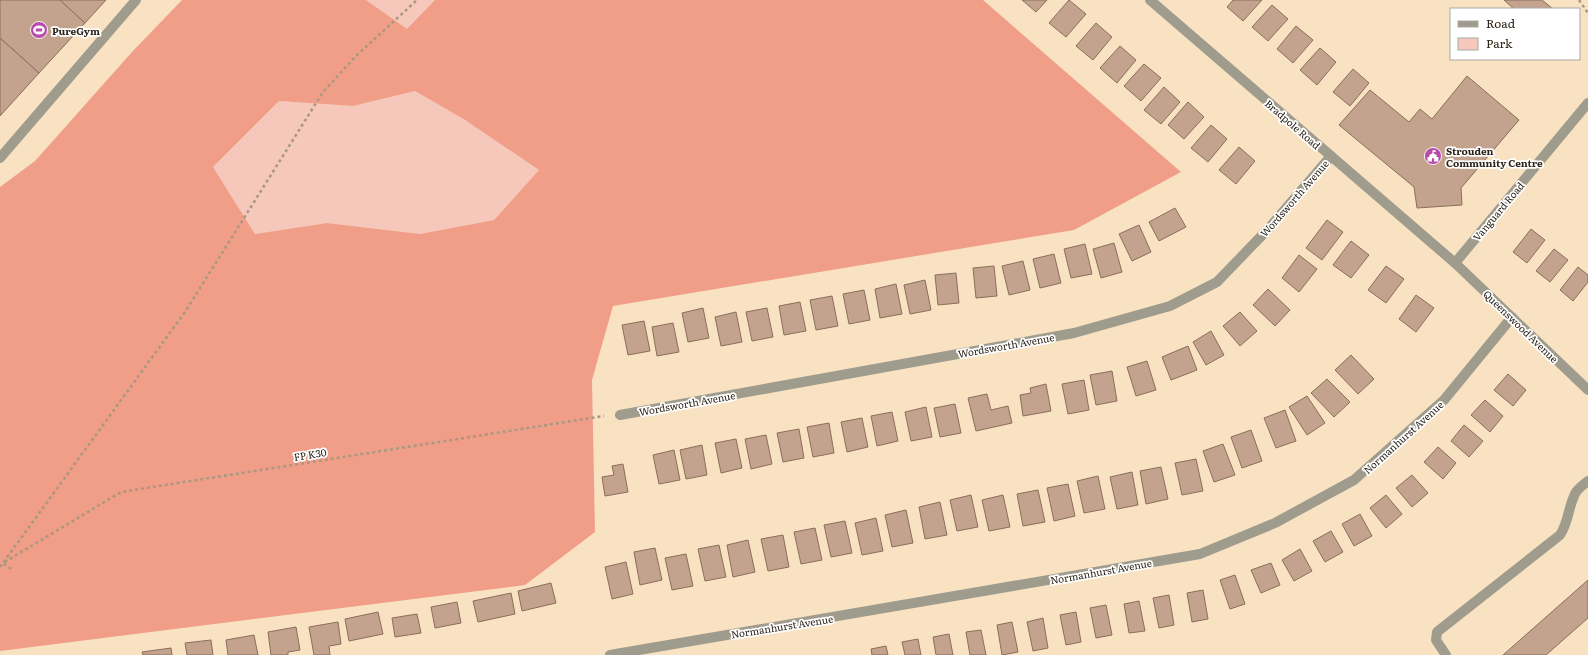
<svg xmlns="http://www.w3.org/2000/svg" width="1588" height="655" font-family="Literata,serif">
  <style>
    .green { fill: #f6c7bb }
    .forest { fill: #f19e89; fill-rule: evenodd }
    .building { fill: #c3a38e; stroke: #8b6e5a }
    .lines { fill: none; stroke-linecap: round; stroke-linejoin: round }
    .path { stroke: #a99880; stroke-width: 2.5; stroke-dasharray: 3 3; stroke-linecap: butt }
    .lane { stroke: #9f9c8d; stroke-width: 10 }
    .street { stroke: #9f9c8d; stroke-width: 10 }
    .labels { text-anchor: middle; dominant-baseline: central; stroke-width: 3.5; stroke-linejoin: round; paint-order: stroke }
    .poi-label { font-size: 10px; font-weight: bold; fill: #2b2318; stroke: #fff; text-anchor: start }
    .street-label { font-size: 10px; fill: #2b2318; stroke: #fff }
  </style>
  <rect width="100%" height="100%" fill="#f8e2c2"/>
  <!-- green -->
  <g class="green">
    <polygon points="366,0 435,0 407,30"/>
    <polygon points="415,91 465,120 539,170 494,220 420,234 327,223 255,234 213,167 279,101 353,106"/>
  </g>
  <!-- forest -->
  <path class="forest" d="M182,0H366L407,29L435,0H983L1181,172L1074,230L613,306L592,380L595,532L525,585L0,651V187L35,161L132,52ZM415,91L465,120L539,170L494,220L420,234L327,223L255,234L213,167L279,101L353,106Z"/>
  <!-- building -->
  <g class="building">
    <polygon points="0,0 60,0 85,23 39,73 0,38"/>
    <polygon points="60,0 106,0 85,23"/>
    <polygon points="1022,0 1047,0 1036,12"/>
    <polygon points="1069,0 1086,14 1066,37 1049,23"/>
    <polygon points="1233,0 1262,0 1243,21 1227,7"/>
    <polygon points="1504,0 1542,0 1553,9 1514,9"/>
    <polygon points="1272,5 1288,19 1268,41 1252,27"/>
    <polygon points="1096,23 1112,37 1093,60 1076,46"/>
    <polygon points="1296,26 1313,40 1293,63 1277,49"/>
    <polygon points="0,38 39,73 0,116"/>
    <polygon points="1120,46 1136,60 1117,83 1100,68"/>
    <polygon points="1320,48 1336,62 1317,85 1300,70"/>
    <polygon points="1144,64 1161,78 1141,101 1124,86"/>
    <polygon points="1353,69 1369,83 1350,106 1333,92"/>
    <polygon points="1467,76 1519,120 1461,188 1462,205 1417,208 1414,187 1339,125 1370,90 1409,122 1420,109 1432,119"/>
    <polygon points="1164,87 1180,102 1161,124 1144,110"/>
    <polygon points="1188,102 1204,117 1184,139 1168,125"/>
    <polygon points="1211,125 1227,139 1208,162 1191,148"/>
    <polygon points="1239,147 1255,161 1236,184 1219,170"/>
    <polygon points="1175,208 1186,227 1159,241 1149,222"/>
    <polygon points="1327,220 1343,232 1322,260 1306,248"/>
    <polygon points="1139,225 1151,252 1132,261 1119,234"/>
    <polygon points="1531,229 1545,240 1527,263 1513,252"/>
    <polygon points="1351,241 1369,255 1351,278 1333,265"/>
    <polygon points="1114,243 1122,272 1101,278 1093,249"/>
    <polygon points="1085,244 1092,274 1071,278 1064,249"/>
    <polygon points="1554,249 1568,260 1550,282 1536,271"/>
    <polygon points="1054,254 1061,283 1040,288 1033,259"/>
    <polygon points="1299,255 1317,269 1299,292 1282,278"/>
    <polygon points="1023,261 1030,290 1009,295 1002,266"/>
    <polygon points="994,266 997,296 976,298 973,268"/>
    <polygon points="1386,266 1404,279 1386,303 1368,290"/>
    <polygon points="1578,267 1588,275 1588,282 1573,301 1560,290"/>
    <polygon points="956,273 959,303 938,305 935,275"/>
    <polygon points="925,280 931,310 910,314 904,285"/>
    <polygon points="896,284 902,314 880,318 875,289"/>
    <polygon points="1268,289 1290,310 1275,326 1253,305"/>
    <polygon points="864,290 870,320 849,324 843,294"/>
    <polygon points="1416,295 1434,308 1416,332 1399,319"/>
    <polygon points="832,296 838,326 816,330 810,300"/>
    <polygon points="800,302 806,331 784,335 779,306"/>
    <polygon points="703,308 709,338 688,342 682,313"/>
    <polygon points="767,308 773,337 752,341 746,312"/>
    <polygon points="736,312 742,342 721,346 715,317"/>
    <polygon points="1240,312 1257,331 1240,346 1223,326"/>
    <polygon points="644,321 650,351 628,355 622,325"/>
    <polygon points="673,323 679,352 657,356 652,327"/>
    <polygon points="1211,331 1224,355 1206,365 1193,342"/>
    <polygon points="1188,346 1197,370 1171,380 1162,357"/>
    <polygon points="1351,355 1374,379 1358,394 1335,370"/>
    <polygon points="1147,361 1156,390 1136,396 1127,367"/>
    <polygon points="1112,371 1117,401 1096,405 1090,375"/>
    <polygon points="1508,374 1526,390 1513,406 1494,390"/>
    <polygon points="1327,379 1350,402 1334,417 1311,393"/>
    <polygon points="1084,380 1089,410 1068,414 1062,384"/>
    <polygon points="1046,384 1051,411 1023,416 1020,395 1031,393 1030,388"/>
    <polygon points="987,394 991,410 1008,406 1012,423 976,431 968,398"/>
    <polygon points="1307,396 1325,423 1307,435 1289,407"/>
    <polygon points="1485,400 1503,416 1490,432 1471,415"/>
    <polygon points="955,404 961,433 940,437 934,408"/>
    <polygon points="926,407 932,437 911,441 905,412"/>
    <polygon points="1285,410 1296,441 1276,448 1264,418"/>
    <polygon points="892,412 898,441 877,446 871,416"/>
    <polygon points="862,418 868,447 847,452 841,422"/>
    <polygon points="829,423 834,453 813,457 807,427"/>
    <polygon points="1464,425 1483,441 1469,457 1451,441"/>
    <polygon points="799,429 804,458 783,462 777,433"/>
    <polygon points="1251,430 1262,461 1242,468 1231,437"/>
    <polygon points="766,435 772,464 751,469 745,439"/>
    <polygon points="736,439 742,468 721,473 715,443"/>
    <polygon points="1223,444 1235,475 1214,482 1203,451"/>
    <polygon points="702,445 707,475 686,479 680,450"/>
    <polygon points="1438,447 1456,463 1443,479 1424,462"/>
    <polygon points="674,450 680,480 659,484 653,455"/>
    <polygon points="1196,459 1203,491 1182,495 1175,463"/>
    <polygon points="623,464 628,492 605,496 602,477 614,475 612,466"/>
    <polygon points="1161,467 1168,499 1146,504 1140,471"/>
    <polygon points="1132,472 1138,505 1117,509 1110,477"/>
    <polygon points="1412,475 1428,493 1412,507 1396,488"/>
    <polygon points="1098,476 1105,509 1084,513 1077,481"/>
    <polygon points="1068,484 1075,516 1054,521 1047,488"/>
    <polygon points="1038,490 1045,522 1023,526 1017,494"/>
    <polygon points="971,495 978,527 957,531 950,500"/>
    <polygon points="1003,495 1010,527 989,531 982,500"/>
    <polygon points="1386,495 1402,514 1386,528 1370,508"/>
    <polygon points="940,502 947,535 925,539 919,507"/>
    <polygon points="906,510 913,543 892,547 885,515"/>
    <polygon points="1360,514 1372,536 1354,546 1342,524"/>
    <polygon points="876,518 883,551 862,555 855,523"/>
    <polygon points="845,521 852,553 831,557 824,525"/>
    <polygon points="815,528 822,560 801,564 794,532"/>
    <polygon points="1331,531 1343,552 1325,562 1313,541"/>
    <polygon points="783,535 789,567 768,571 761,539"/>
    <polygon points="748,540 755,572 733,577 727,545"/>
    <polygon points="719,545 726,577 705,581 698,549"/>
    <polygon points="655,548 662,580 640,585 634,552"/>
    <polygon points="1300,549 1312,571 1294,581 1282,560"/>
    <polygon points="686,554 693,586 672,590 665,558"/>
    <polygon points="626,562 633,594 612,599 605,567"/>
    <polygon points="1271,563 1280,585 1261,593 1251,570"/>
    <polygon points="1235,575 1245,604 1230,609 1220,580"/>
    <polygon points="1588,580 1588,618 1546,655 1503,655"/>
    <polygon points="551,583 556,603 522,611 518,591"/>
    <polygon points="1203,590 1208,619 1192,622 1187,593"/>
    <polygon points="511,593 515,614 478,622 473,601"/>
    <polygon points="1169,595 1174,625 1159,628 1153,598"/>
    <polygon points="1139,601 1145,631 1129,633 1124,604"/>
    <polygon points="457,602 461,623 435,628 431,607"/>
    <polygon points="1106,605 1112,635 1096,638 1090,608"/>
    <polygon points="378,612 383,634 349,641 345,619"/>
    <polygon points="1076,612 1081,642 1066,645 1060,615"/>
    <polygon points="417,614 421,633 395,637 392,618"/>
    <polygon points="1043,618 1048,648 1033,651 1027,622"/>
    <polygon points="338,622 341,644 329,646 330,655 314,655 309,627"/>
    <polygon points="1012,622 1018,652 1002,655 997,625"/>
    <polygon points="296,627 300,650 288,652 288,655 271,655 268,632"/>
    <polygon points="981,630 986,655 970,655 966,632"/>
    <polygon points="949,634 953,655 936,655 933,637"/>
    <polygon points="254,635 258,655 228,655 226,640"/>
    <polygon points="918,639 921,655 905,655 902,642"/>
    <polygon points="211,640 213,655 187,655 185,643"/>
    <polygon points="886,646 888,655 872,655 871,649"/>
    <polygon points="171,648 172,655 143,655 142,652"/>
  </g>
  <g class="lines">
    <!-- path -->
    <g class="path">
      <polyline points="1579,0 1588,13"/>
      <polyline points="0,567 185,312 323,92 356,56 417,0"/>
      <polyline points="11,569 3,563 121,492 604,416"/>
    </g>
    <!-- lane -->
    <g class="lane">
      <polyline points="0,158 136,0"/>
      <path d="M1446,655L1436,640L1437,632L1560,535C1569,522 1568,506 1576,492C1579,488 1584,484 1588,481"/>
    </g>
    <!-- street -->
    <g class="street">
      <polyline points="1150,0 1455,263 1588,390"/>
      <polyline points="1455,263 1588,103"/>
      <polyline points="620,415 1074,333 1170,306 1217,282 1270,227 1331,156"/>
      <polyline points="610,655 1200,554 1275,523 1354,480 1444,400 1512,317"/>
    </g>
  </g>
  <!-- icons -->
  <defs>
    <g id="stadium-disc" transform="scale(0.9)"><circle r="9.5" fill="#b84cad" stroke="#fff"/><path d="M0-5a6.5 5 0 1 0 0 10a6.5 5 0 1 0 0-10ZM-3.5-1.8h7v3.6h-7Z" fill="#fff"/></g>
    <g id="civic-disc" transform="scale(0.9)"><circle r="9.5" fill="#b84cad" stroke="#fff"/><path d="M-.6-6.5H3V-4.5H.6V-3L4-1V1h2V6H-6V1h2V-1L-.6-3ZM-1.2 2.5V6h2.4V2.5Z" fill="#fff"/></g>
  </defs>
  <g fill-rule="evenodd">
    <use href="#stadium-disc" x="39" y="30"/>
    <use href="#civic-disc" x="1433" y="156"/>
  </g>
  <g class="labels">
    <!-- poi labels -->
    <g class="poi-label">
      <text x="52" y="30">PureGym</text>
      <text x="1446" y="150">Strouden<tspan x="1446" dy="12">Community Centre</tspan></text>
    </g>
    <!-- street labels -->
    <g class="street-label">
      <text transform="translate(1293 124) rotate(41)">Bradpole Road</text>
      <text transform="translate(1294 198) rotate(-49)">Wordsworth Avenue</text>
      <text transform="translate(1498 211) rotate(-50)">Vanguard Road</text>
      <text transform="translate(1521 326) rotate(44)">Queenswood Avenue</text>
      <text transform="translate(1006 345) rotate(-10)">Wordsworth Avenue</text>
      <text transform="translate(687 403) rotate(-10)">Wordsworth Avenue</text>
      <text transform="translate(1403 437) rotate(-42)">Normanhurst Avenue</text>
      <text transform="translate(310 454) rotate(-9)">FP K30</text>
      <text transform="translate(1101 571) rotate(-10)">Normanhurst Avenue</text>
      <text transform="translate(782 626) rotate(-9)">Normanhurst Avenue</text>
    </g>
  </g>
  <!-- legend -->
  <rect x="1450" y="8" width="130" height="52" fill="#ffffff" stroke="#aaa7a3"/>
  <rect x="1458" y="21" width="20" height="6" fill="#9f9c8d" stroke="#aaa7a3"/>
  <text x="1486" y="28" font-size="12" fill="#2b2318">Road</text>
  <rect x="1458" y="38" width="20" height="12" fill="#f6c7bb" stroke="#aaa7a3"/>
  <text x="1486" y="48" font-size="12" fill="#2b2318">Park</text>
</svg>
